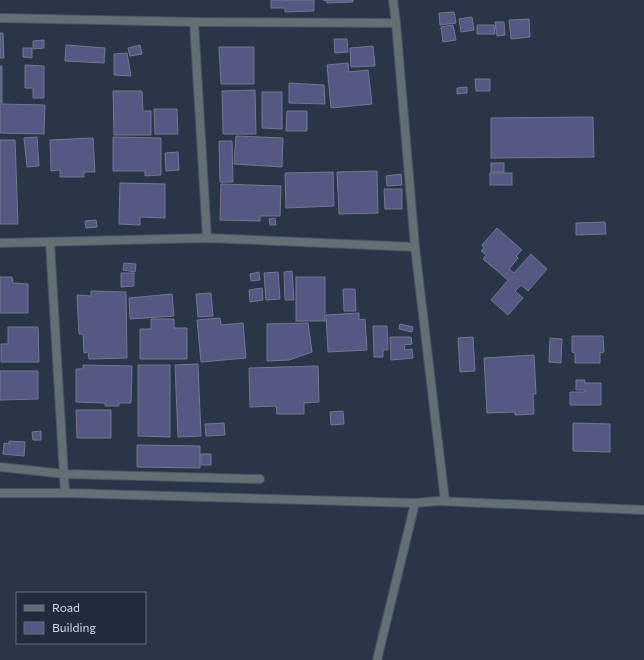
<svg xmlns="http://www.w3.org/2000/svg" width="644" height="660" font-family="Commissioner,sans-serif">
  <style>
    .building { fill: #555882; stroke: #74778f }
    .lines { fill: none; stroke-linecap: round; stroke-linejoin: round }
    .street-casing { stroke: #475364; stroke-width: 10 }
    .street { stroke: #636e75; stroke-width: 8 }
  </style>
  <rect width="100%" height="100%" fill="#293648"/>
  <!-- building -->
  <g class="building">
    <polygon points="271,0 314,0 314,11 285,12 285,8 271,8"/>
    <polygon points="323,0 353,0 353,2 327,3 327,1"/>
    <polygon points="454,12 456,23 440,25 439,13"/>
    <polygon points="472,17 474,30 461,32 459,19"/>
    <polygon points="529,19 530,37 511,39 509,20"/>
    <polygon points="495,22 504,22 505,35 497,36"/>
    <polygon points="453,25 456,40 443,42 441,27"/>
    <polygon points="477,25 494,25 495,34 477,34"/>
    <polygon points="0,33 3,33 4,58 0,58"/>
    <polygon points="334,39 347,39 348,52 335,53"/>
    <polygon points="44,40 44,48 33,49 33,41"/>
    <polygon points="66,45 105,48 104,63 65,61"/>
    <polygon points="140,45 142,54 130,56 128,48"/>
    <polygon points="373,46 375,66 351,67 350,48"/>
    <polygon points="219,47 254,47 254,84 221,84"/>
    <polygon points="23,48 32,48 32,58 23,57"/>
    <polygon points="127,53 131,76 114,75 114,54"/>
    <polygon points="348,63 349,72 368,70 372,104 331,108 327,65"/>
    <polygon points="25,65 44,66 44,98 33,98 33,88 25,88"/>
    <polygon points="0,66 2,66 2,104 45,105 44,134 0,133"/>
    <polygon points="475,79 490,79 490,91 476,91"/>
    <polygon points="289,83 324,85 325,104 289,103"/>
    <polygon points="467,87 467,93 457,94 457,88"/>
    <polygon points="255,90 256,134 223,134 222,91"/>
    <polygon points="113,91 142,91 143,111 151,111 151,135 114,135"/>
    <polygon points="262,92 282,92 282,129 262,128"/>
    <polygon points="154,109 177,109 178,134 155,134"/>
    <polygon points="287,111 307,111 307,131 286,131"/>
    <polygon points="593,117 594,157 491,158 491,118"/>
    <polygon points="236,136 283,138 282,167 234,164"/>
    <polygon points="37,137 39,166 27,167 24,138"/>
    <polygon points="113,137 161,138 161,175 145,176 145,171 113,171"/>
    <polygon points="93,138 95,172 84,172 84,177 60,177 60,170 51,171 50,140"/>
    <polygon points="0,140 15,140 18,224 0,224"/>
    <polygon points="219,141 232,141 233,182 220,182"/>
    <polygon points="178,152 179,170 166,171 165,153"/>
    <rect x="491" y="163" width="13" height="9"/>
    <polygon points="377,171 378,213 339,214 337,172"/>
    <polygon points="333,172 334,206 286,208 285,173"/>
    <rect x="490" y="173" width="22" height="12"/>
    <polygon points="401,174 402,185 387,186 386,176"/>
    <polygon points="120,183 165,184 165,218 140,217 140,225 119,224"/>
    <polygon points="221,184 281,186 280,216 260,216 260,221 220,220"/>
    <polygon points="384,189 402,189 402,209 385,209"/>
    <polygon points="275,218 276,225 270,225 269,219"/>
    <polygon points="96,220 97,227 86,228 85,221"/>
    <polygon points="605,222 606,234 576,235 576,223"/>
    <polygon points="497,228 522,250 516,256 518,258 509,269 514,273 531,254 547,269 528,291 521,285 515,291 523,298 508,315 491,300 508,280 483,259 486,255 481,251 484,248 482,245"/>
    <polygon points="124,263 136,264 135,272 123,270"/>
    <polygon points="292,271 294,300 285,300 284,272"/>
    <polygon points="259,272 260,280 251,281 250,274"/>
    <polygon points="278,272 280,299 266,300 264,273"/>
    <polygon points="121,273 134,273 134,286 121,287"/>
    <polygon points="0,277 12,277 13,283 28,284 28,313 0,313"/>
    <rect x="296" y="277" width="29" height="44"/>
    <polygon points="262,288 263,300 250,302 249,290"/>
    <polygon points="343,289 355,289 356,311 344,311"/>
    <polygon points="91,291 126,292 127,358 89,359 88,352 84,353 83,334 79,334 77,295 91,296"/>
    <polygon points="211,293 213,316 198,317 196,294"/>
    <polygon points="172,294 174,316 130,319 129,298"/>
    <polygon points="359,313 359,320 365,319 367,350 328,352 326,315"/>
    <polygon points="220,318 221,325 243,323 246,358 201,362 197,320"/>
    <polygon points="151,319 174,319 174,328 187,328 187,359 140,359 140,329 151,329"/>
    <polygon points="308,323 312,352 289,360 267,361 267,324"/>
    <polygon points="400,324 413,327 412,332 399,329"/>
    <polygon points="373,326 387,326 388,350 383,350 383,357 374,357"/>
    <polygon points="8,327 38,327 39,362 1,362 1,344 8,344"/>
    <polygon points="572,336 603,336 604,352 600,353 600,363 575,363 575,353 572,352"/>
    <polygon points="390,337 411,337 412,344 404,345 405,350 412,349 413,358 391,360"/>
    <polygon points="473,337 475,371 460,372 458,338"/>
    <polygon points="550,338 562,339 561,363 549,362"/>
    <polygon points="534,355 536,394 533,394 534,414 515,415 515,412 487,413 484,358"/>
    <polygon points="198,364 201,436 178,437 175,365"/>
    <polygon points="83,365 132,366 131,403 119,403 119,406 105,406 105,403 76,402 76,369 83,369"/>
    <polygon points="138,365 170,365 170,437 138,436"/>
    <polygon points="318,366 319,402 304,403 304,414 277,414 276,406 250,407 249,368"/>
    <polygon points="0,371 38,371 38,399 0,400"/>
    <polygon points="576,380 585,380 585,383 601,383 601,405 570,405 570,392 585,392 585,390 576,390"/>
    <polygon points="76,410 111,410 111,438 77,438"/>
    <polygon points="343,411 344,424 331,425 330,412"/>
    <polygon points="224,423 225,435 206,436 205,424"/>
    <polygon points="573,423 610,424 610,452 573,451"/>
    <polygon points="41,431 41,440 33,440 32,432"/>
    <polygon points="9,441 25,442 24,456 3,454 4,443 9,444"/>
    <polygon points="137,445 200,446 200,468 137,467"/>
    <rect x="201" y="454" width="10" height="11"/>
  </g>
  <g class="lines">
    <!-- street casing -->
    <g class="street-casing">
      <g id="street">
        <polyline points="393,0 396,23 415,247 445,501"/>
        <polyline points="0,18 194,22 396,23"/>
        <polyline points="194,22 207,238"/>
        <polyline points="0,243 207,238 415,247"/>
        <polyline points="50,243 65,493"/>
        <polyline points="0,467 65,474 260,479"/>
        <polyline points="0,493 65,493 415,503 438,501 644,510"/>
        <polyline points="377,660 415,503"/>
      </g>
    </g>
    <!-- street -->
    <use href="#street" class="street"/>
  </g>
  <!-- legend -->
  <rect x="16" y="592" width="130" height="52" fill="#1f2c3e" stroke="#667180"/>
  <rect x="24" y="605" width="20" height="6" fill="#636e75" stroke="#667180"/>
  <text x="52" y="612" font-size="12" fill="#d0d8e4">Road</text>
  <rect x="24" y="622" width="20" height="12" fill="#555882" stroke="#667180"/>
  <text x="52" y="632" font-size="12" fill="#d0d8e4">Building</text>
</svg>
